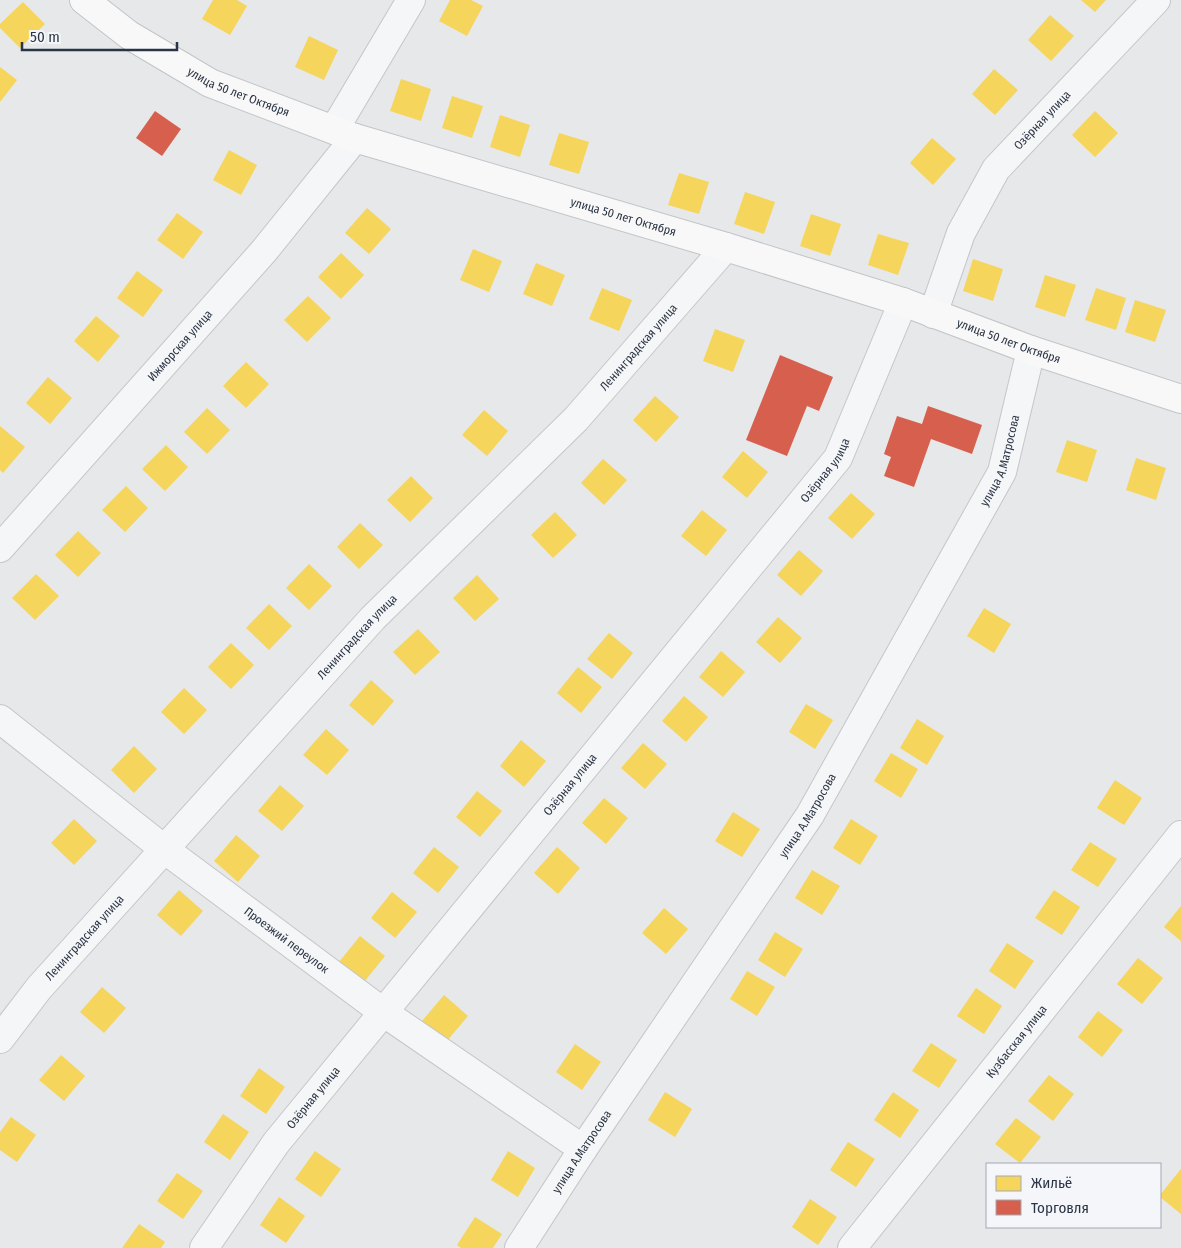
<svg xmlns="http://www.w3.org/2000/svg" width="1181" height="1248" font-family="'Fira Sans Condensed',sans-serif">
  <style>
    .homes { fill: #f6d55c }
    .shops { fill: #d6604d }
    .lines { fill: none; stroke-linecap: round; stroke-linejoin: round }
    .minor-casing { stroke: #c4c6c8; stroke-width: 30 }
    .major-casing { stroke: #c2c5c8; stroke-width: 30 }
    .minor { stroke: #f5f6f7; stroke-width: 28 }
    .major { stroke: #f8f8f8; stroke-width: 28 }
    .labels { text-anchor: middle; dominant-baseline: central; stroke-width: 5; stroke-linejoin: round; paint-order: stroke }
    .street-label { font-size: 12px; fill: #2b3445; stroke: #f4f6f9 }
  </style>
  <rect width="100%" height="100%" fill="#e6e8ea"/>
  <!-- homes -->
  <g class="homes">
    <polygon points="213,0 237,0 247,6 230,35 202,19"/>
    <polygon points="450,0 471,0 483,6 467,36 439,21"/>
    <polygon points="1081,0 1106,0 1095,12"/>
    <polygon points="23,2 45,24 20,48 0,28 0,24"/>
    <polygon points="1050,15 1074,36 1051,61 1028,40"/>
    <polygon points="309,36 338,50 324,80 295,67"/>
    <polygon points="0,67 17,80 0,102"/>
    <polygon points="994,69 1018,90 995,115 972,94"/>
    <polygon points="401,79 431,89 421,121 390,111"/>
    <polygon points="452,96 483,106 472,138 442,128"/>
    <polygon points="1095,111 1118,133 1095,157 1072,135"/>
    <polygon points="500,115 530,125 520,157 490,147"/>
    <polygon points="559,133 589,142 579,174 549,165"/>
    <polygon points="932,138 956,159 933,185 910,163"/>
    <polygon points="229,150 257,165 241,195 213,180"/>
    <polygon points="679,173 709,182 699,214 668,205"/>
    <polygon points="745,192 775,202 764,234 734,224"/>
    <polygon points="367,208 391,229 369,254 345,233"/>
    <polygon points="177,213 203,232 183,259 157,240"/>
    <polygon points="811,214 841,224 830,256 800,246"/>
    <polygon points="878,234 909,243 898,275 868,265"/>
    <polygon points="473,249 502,261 489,292 460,280"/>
    <polygon points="341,253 364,275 341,299 318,277"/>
    <polygon points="973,259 1003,269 993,301 963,291"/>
    <polygon points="536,263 565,275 552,306 523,294"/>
    <polygon points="137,271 163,290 143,317 117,298"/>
    <polygon points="1045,275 1076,285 1065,317 1035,307"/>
    <polygon points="602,288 632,300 619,331 589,319"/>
    <polygon points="1096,288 1126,298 1116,330 1085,320"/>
    <polygon points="308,296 331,318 307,342 284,320"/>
    <polygon points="1135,300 1166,310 1155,342 1125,332"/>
    <polygon points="96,316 120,336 98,362 74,341"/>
    <polygon points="715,329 745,340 733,372 703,361"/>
    <polygon points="246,362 269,384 246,408 223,386"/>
    <polygon points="48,377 72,398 50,424 26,403"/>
    <polygon points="655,396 679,417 656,442 633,420"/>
    <polygon points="207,408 230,430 207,454 184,432"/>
    <polygon points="484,410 508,431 487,456 462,435"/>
    <polygon points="0,426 25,447 3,473 0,470"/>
    <polygon points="1067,440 1097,450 1087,482 1056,472"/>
    <polygon points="166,445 188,467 165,491 142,469"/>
    <polygon points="743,451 768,472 747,498 722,477"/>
    <polygon points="1136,458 1166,468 1156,500 1126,490"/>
    <polygon points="603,459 627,480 604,505 581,483"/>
    <polygon points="411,476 433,498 410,522 387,500"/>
    <polygon points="126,486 148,508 125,532 102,510"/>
    <polygon points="851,493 875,514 852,539 828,518"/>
    <polygon points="702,510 727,530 706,556 681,536"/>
    <polygon points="555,512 577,535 553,558 531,535"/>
    <polygon points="360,523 383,545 359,569 337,547"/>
    <polygon points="78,531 101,553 78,577 55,555"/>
    <polygon points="799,550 823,571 801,596 777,575"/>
    <polygon points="309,564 332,586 309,610 286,588"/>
    <polygon points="36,574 59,596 35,620 12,598"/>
    <polygon points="477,575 499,599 475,621 453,598"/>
    <polygon points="269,604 292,626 269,650 246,628"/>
    <polygon points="984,608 1011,624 994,653 967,636"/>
    <polygon points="778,617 802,638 780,663 756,642"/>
    <polygon points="418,629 440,652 415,675 393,652"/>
    <polygon points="609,633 633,653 612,679 587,659"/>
    <polygon points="231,643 254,665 231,689 208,667"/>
    <polygon points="721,651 745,672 723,697 699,677"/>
    <polygon points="578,667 602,687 581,713 557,693"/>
    <polygon points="371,680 394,701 373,726 349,705"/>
    <polygon points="184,688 207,710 184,734 161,712"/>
    <polygon points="684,696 708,717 686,742 662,721"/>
    <polygon points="806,704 833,720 815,749 789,732"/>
    <polygon points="917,719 944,736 927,765 900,748"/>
    <polygon points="326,729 349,750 327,775 303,755"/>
    <polygon points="521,740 546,761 524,787 500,766"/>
    <polygon points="643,743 667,764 645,789 621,768"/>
    <polygon points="134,746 157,769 134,793 111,770"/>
    <polygon points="891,753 918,769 901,798 874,781"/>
    <polygon points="1115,780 1142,798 1124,825 1097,808"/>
    <polygon points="280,785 304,806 282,831 258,811"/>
    <polygon points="477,791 502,811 480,837 456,817"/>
    <polygon points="604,798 628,818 606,844 582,823"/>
    <polygon points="733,812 760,829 742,857 715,841"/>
    <polygon points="74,819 97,841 74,865 51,843"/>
    <polygon points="851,819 878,836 860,865 833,848"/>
    <polygon points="236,835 260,856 238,882 214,861"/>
    <polygon points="1090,842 1117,859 1098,887 1071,870"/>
    <polygon points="434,847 459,867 438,893 413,873"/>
    <polygon points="557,847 580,868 558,894 534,873"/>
    <polygon points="812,870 840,886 822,915 795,898"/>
    <polygon points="179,890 203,911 181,936 157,915"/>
    <polygon points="1054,890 1080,907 1062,935 1035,918"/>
    <polygon points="392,892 417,912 395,938 371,918"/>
    <polygon points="1181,906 1181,941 1164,927"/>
    <polygon points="664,908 688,929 666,954 642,933"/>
    <polygon points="775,932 803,949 785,977 758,960"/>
    <polygon points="360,936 385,956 364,982 339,962"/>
    <polygon points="1007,943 1034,961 1015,989 989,971"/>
    <polygon points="1138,958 1163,978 1142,1004 1117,984"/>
    <polygon points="747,971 775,987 757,1016 730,999"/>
    <polygon points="102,987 126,1008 104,1033 80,1012"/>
    <polygon points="976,988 1002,1006 984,1034 957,1016"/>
    <polygon points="444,995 468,1016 446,1042 422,1021"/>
    <polygon points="1098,1011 1123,1030 1102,1057 1078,1037"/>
    <polygon points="931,1043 957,1060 939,1088 912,1071"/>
    <polygon points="575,1044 601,1062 582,1090 556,1072"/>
    <polygon points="61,1055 85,1076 64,1101 39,1080"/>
    <polygon points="259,1068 285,1087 266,1114 240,1096"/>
    <polygon points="1049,1075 1074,1094 1053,1121 1028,1101"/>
    <polygon points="665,1092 692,1109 675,1137 648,1120"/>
    <polygon points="893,1092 919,1110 900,1138 874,1120"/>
    <polygon points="223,1114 249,1132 230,1160 204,1142"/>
    <polygon points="11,1117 36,1135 17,1162 0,1150 0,1132"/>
    <polygon points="1016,1118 1041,1137 1020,1163 995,1144"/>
    <polygon points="848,1142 875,1159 856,1187 830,1170"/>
    <polygon points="315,1151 341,1169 321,1197 295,1179"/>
    <polygon points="508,1151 535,1168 518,1197 491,1180"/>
    <polygon points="1181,1169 1181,1214 1160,1197 1160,1195"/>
    <polygon points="177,1173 203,1191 183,1219 157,1201"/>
    <polygon points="279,1197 305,1216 286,1243 260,1225"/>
    <polygon points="810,1199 837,1217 818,1245 792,1227"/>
    <polygon points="475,1217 502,1234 493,1248 461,1248 457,1245"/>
    <polygon points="139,1224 165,1242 161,1248 122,1248"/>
  </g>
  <!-- shops -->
  <g class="shops">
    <polygon points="155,111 181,129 162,156 136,138"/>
    <polygon points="780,355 833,377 819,411 807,406 787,456 746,440"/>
    <polygon points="928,406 982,425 972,454 931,439 914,487 884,476 891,457 884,454 897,416 922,424"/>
  </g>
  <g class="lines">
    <!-- minor casing -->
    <g class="minor-casing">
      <g id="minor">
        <polyline points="334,130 411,0"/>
        <path id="s1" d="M933,314L961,233L996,169L1156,0"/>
        <path id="s2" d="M0,548L264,251L355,138"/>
        <path id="s3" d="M0,719L164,849L383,1012L583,1149"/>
        <path id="s4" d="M0,1039L39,988L373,618L576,419L726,247"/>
        <path id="s5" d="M204,1248L276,1143L838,458L903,302"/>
        <path id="s6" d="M519,1248L583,1149L810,815L1002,472L1031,350"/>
        <path id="s7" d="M852,1248L1181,835"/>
      </g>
    </g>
    <!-- major casing -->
    <g class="major-casing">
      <g id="major">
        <path id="s8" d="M84,0L129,35L210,83L355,138L726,247L903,302L1031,350L1181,399"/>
      </g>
    </g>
    <!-- minor -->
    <use href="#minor" class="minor"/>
    <!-- major -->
    <use href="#major" class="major"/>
  </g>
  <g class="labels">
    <!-- street labels -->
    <g class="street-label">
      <text stroke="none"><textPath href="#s8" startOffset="181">улица 50 лет Октября</textPath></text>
      <text stroke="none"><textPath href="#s1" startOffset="226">Озёрная улица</textPath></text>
      <text stroke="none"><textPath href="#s8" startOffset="586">улица 50 лет Октября</textPath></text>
      <text stroke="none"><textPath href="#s8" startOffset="991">улица 50 лет Октября</textPath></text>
      <text stroke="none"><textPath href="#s2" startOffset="271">Ижморская улица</textPath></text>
      <text stroke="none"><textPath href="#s4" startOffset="942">Ленинградская улица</textPath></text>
      <text stroke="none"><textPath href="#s6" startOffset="925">улица А.Матросова</textPath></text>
      <text stroke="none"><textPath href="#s5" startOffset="996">Озёрная улица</textPath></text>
      <text stroke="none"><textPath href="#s4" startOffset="538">Ленинградская улица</textPath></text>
      <text stroke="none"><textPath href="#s5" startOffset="591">Озёрная улица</textPath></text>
      <text stroke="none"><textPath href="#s6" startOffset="520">улица А.Матросова</textPath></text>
      <text stroke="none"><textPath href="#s4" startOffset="132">Ленинградская улица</textPath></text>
      <text stroke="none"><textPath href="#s3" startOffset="362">Проезжий переулок</textPath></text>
      <text stroke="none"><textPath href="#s7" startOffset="264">Кузбасская улица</textPath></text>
      <text stroke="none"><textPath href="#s5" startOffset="186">Озёрная улица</textPath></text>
      <text stroke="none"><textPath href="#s6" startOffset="115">улица А.Матросова</textPath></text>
    </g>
  </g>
  <!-- legend -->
  <rect x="986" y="1163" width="175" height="65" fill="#f4f6f9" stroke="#a4a8b1"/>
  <rect x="996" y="1176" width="25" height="15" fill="#f6d55c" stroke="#a4a8b1"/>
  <text x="1031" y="1188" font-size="15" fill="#2b3445">Жильё</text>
  <rect x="996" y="1200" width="25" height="15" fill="#d6604d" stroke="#a4a8b1"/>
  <text x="1031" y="1213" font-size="15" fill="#2b3445">Торговля</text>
  <!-- scale -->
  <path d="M22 42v8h155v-8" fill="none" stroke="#2b3445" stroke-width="2.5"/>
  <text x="30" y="42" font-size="15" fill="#2b3445" stroke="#f4f6f9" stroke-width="4" paint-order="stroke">50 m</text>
</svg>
